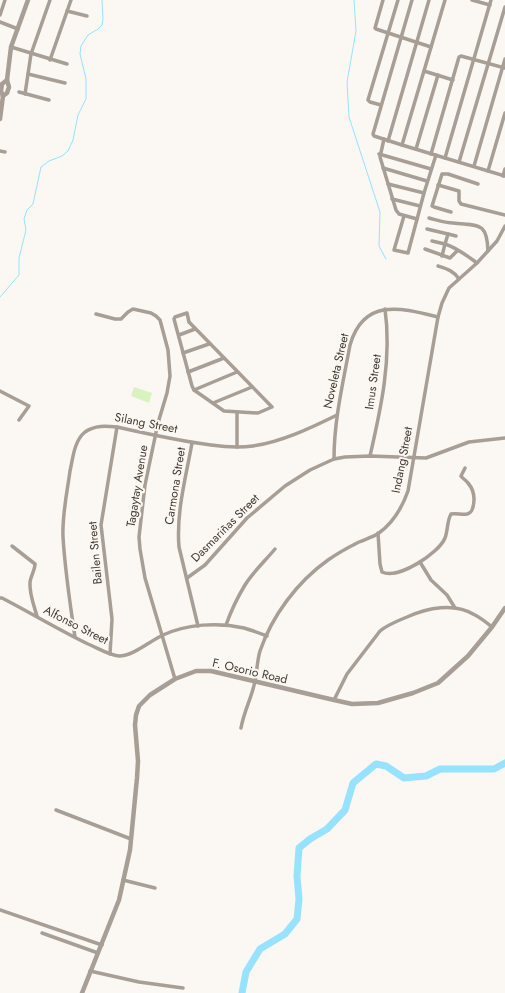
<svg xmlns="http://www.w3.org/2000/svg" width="505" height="993" font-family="Jost,sans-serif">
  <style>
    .pitch { fill: #d8f3bf }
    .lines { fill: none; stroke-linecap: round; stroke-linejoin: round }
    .stream { stroke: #97e2fe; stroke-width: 1 }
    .river { stroke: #97e2fe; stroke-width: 7 }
    .minor { stroke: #a79e96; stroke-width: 3.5 }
    .tertiary { stroke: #a79e96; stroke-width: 4.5 }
    .labels { text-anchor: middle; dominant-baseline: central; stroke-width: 4; stroke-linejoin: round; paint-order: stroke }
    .street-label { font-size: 12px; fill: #423931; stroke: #fbf7f3 }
  </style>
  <rect width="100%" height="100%" fill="#fbf7f3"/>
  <!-- pitch -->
  <polygon class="pitch" points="134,387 152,393 149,403 131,396"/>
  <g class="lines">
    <!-- stream -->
    <g class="stream">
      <polyline points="354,0 356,31 347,82 349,117 380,212 379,246 386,259"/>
      <polyline points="0,297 19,275 19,258 26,230 24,219 27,210 33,204 41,167 49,161 62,156 68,151 73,140 78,115 86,99 86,79 80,54 81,46 88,35 98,29 102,25 103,19 102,0"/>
    </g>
    <!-- river -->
    <polyline class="river" points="242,993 246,972 260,949 285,934 297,919 299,899 297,876 299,848 310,839 327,829 345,810 353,783 376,764 386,766 404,778 426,776 440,769 494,769 505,763"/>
    <!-- minor -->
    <g class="minor">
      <polyline points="50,0 31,54 28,74 65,83"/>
      <polyline points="383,0 375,28 376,29 431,47"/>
      <polyline points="412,0 373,134 374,136 402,145 505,176"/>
      <polyline points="472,0 490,5"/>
      <polyline points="67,11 87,16"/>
      <polyline points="0,15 5,0"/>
      <polyline points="0,22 18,29"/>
      <polyline points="11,47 67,64"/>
      <polyline points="50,60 71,0"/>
      <polyline points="424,71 453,80"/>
      <polyline points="19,92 49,100"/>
      <polyline points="25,94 28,74"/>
      <polyline points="381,105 370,102 368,100 398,0"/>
      <polyline points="384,139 380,157 396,210 399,214 417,219"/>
      <polyline points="388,141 429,0"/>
      <polyline points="402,145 445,0"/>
      <polyline points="416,149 438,75"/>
      <polyline points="0,151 5,152"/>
      <polyline points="379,154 431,169"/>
      <polyline points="431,154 459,57 461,56 505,68"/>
      <polyline points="445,158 491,0"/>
      <polyline points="459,162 505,7"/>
      <polyline points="474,166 505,59"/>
      <polyline points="383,168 427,181"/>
      <polyline points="488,171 505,113"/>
      <polyline points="503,176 505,169"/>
      <polyline points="388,184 424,193"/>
      <polyline points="438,185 459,191 459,201 461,204 505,215"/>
      <polyline points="392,199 420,206"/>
      <polyline points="451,212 434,207 432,206 442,174 448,174 478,184"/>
      <polyline points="404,216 394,250 408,253 424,193 436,155"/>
      <path d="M429,218C437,220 445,223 453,223C478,226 487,221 488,251"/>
      <polyline points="427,229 448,234 445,244 432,241"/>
      <polyline points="448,234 456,236"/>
      <polyline points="425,249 450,258 457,251"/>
      <path d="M442,256L445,244C455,247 469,257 477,263"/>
      <path d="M438,266C447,269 454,271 459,279"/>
      <polygon points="187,313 189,322 272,407 258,413 224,411 194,390 192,386 174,319 175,317"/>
      <polyline points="96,314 115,319 121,319 128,312 133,309 151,313 156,316 160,320 168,350 170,376 167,393 158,423 145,485 139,537 140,549 145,578 175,679"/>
      <polyline points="179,335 195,329"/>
      <polyline points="183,353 209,344"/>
      <polyline points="188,372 224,358"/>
      <polyline points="194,390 237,372"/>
      <polyline points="0,391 29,406 19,420"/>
      <polyline points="213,403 252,387"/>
      <path d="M192,443C186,477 176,512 179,547L198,626"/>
      <polyline points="237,447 237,412"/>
      <path d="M370,456C381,408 392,359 385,309"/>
      <path d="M334,459C334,420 343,383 350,345C364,297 402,308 438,317"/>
      <path d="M378,533L380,564L382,572C398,580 439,553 445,538C448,530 447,521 451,514C457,513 462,515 467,514C471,513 472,511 473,507C475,499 474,490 468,483C466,480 463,479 461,476L465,468"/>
      <path d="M12,546L35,564C35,570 31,575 30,582C29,593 34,606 37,616"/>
      <polyline points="420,562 431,580 447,595 455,608"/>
      <polyline points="187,578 205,565 247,518 285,486 310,470 334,459 345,457 370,456 426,458 469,442 505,438"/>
      <path d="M0,598H2C31,613 59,630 88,644C98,648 108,655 119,656C133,656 150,641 163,635C187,624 218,622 244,628C251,630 259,633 267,636"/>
      <path d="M226,625C231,611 237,598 245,585C253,572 265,561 275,549"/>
      <path d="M75,637C70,604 65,571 63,537C62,515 67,493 70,471C73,458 74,441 85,432C95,425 106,426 117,427C148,434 179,441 211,445C225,447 239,448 253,446C281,442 311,428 337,415"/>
      <polyline points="110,654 112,619 101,525 117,427"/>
      <path d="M334,700L347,674L380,631C387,625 397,621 407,617C427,608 454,602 475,615C481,618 487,623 492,627"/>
      <path d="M241,728C244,711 252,697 255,681C257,672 257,661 260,651C272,616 297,582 328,560C338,553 349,547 359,542C366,539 373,537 379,533C394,522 402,508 408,491L438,317L442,303L449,288L477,263L497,241L505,226"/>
      <polyline points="56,810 131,839"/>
      <polyline points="123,880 155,888"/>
      <polyline points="0,910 102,945"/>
      <polyline points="42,933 98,953"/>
      <polyline points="90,971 139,982 183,988"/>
    </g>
    <!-- tertiary -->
    <g class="tertiary">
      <polyline points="3,96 7,93 9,87 7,80 11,47 28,0"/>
      <polyline points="3,96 1,91 2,84 7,80"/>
      <polyline points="0,119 3,96"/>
      <polyline points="82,993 119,900 130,850 137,778 138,761 135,725 136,715 139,706 150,695 175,679 196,671 211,671 334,700 352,704 378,703 413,693 438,683 468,656 492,627 505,608"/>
    </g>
  </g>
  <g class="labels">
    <!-- street labels -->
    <g class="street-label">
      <text transform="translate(336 371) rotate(-77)">Noveleta Street</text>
      <text transform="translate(373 382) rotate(-82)">Imus Street</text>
      <text transform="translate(146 423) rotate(11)">Silang Street</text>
      <text transform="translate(402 460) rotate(-79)">Indang Street</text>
      <text transform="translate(137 486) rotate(-81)">Tagaytay Avenue</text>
      <text transform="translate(175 486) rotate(-81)">Carmona Street</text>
      <text transform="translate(225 528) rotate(-45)">Dasmariñas Street</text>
      <text transform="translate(95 553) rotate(-95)">Bailen Street</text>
      <text transform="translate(76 625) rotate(27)">Alfonso Street</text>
      <text transform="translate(250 671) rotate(13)">F. Osorio Road</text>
    </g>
  </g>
</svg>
